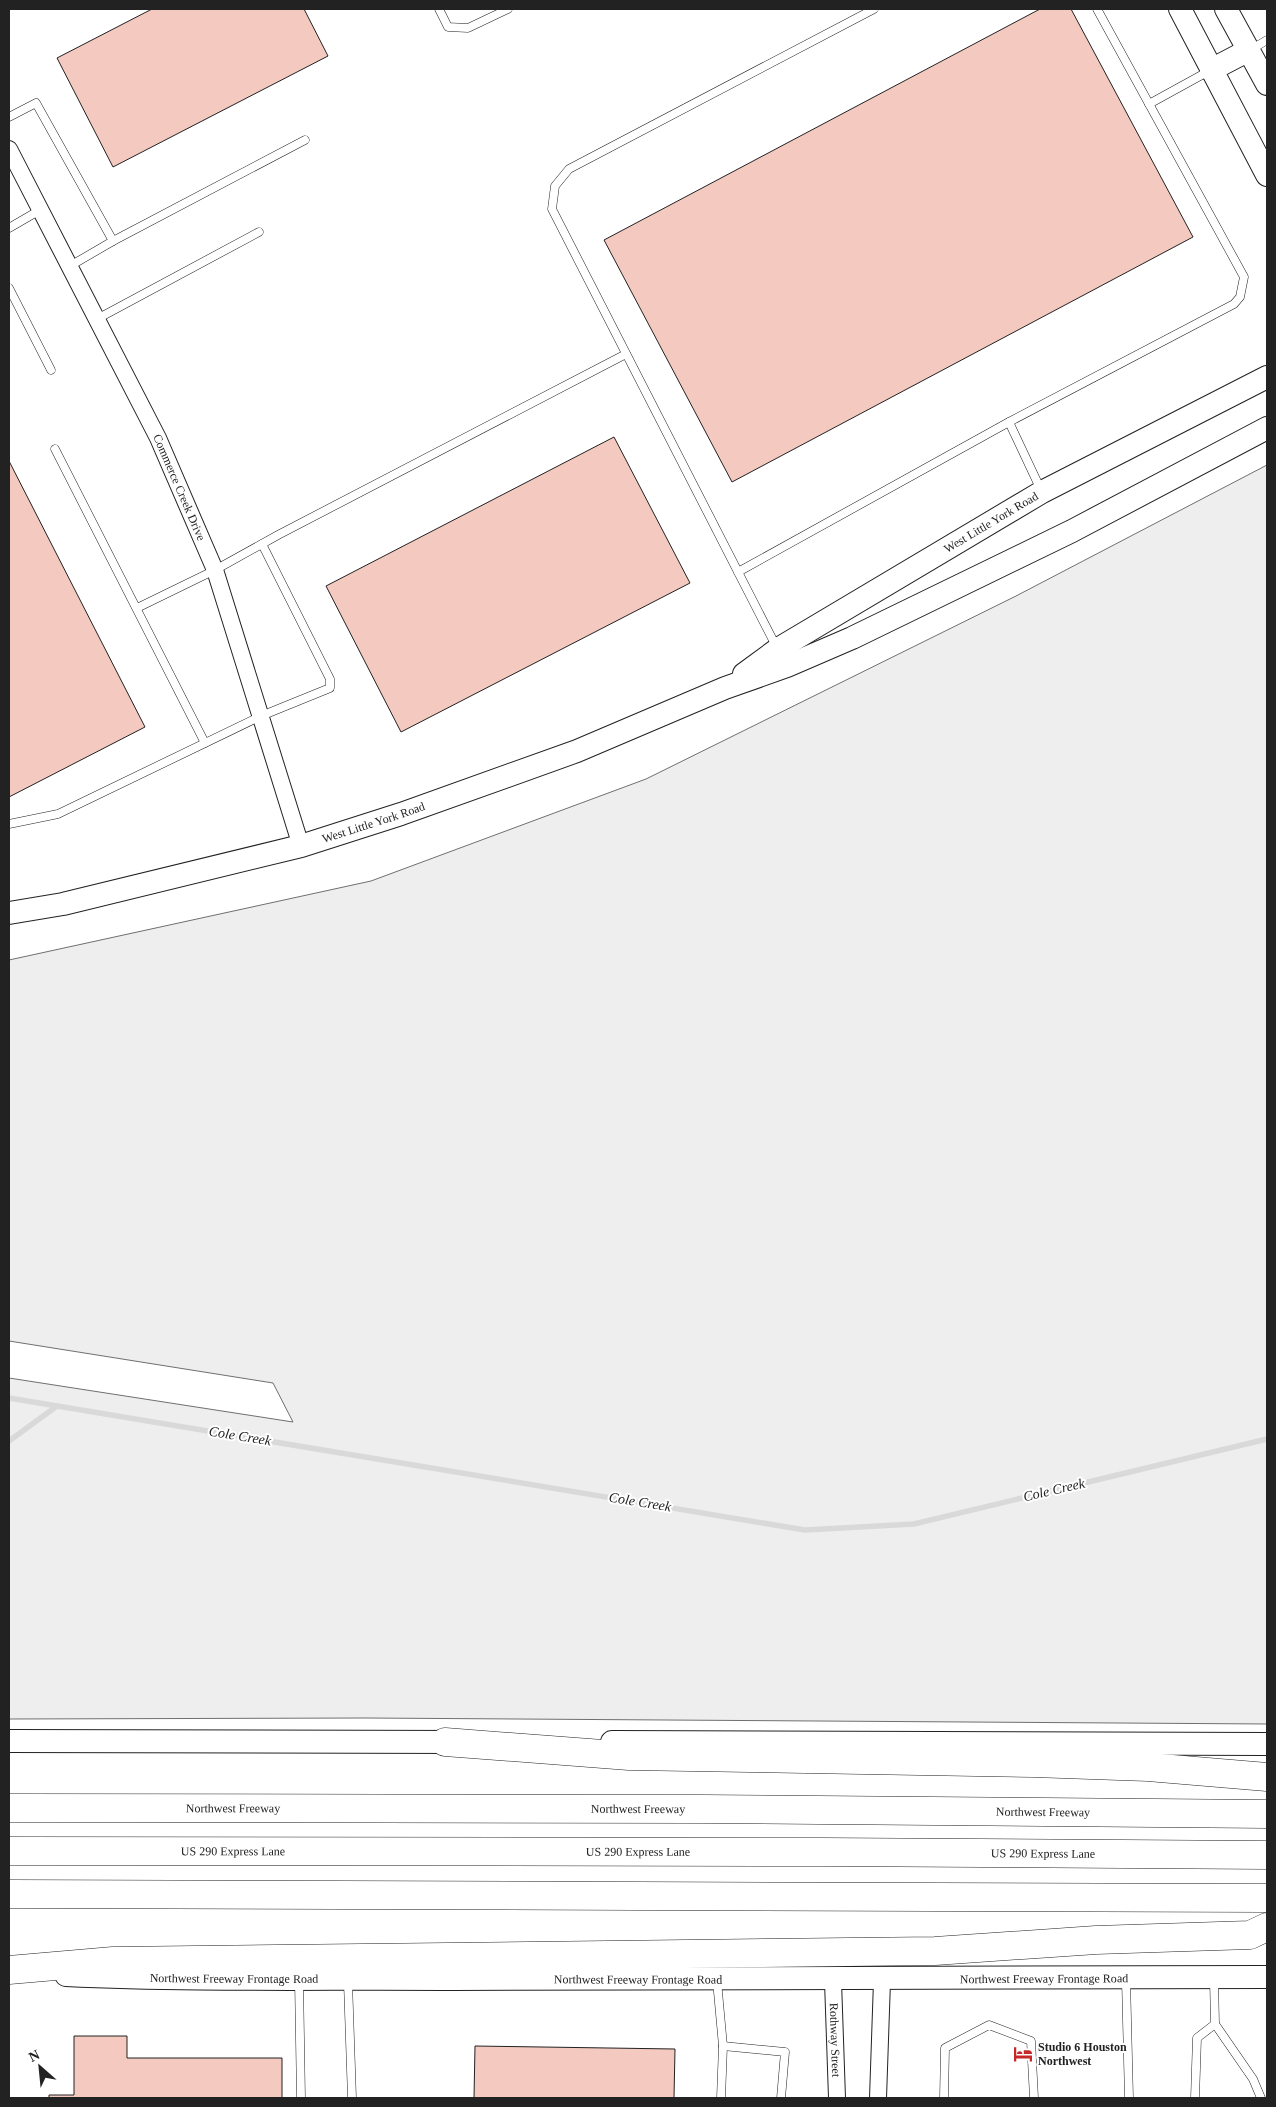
<svg xmlns="http://www.w3.org/2000/svg" width="1276" height="2107" font-family="Georgia,serif">
  <style>
    .green { fill: #eee; stroke: #6f6f6f }
    .lines { fill: none; stroke-linecap: round; stroke-linejoin: round }
    .stream { stroke: #d9d9d9; stroke-width: 5.5 }
    .building { fill: #f3c9c0; stroke: #222 }
    .lane-casing { stroke: #222; stroke-width: 9 }
    .street-casing { stroke: #222; stroke-width: 18 }
    .secondary-casing { stroke: #222; stroke-width: 24 }
    .highway-casing { stroke: #222; stroke-width: 29 }
    .lane { stroke: #fff; stroke-width: 8 }
    .street { stroke: #fff; stroke-width: 16 }
    .secondary { stroke: #fff; stroke-width: 22 }
    .highway { stroke: #fff; stroke-width: 28 }
    .labels { text-anchor: middle; dominant-baseline: central; stroke-width: 4; stroke-linejoin: round; paint-order: stroke }
    .street-label { font-size: 12px; fill: #222; stroke: #fff }
    .poi-label { font-size: 12px; font-weight: bold; fill: #222; stroke: #fff; text-anchor: start }
    .water-label { font-size: 14px; font-style: italic; fill: #222; stroke: #fff }
  </style>
  <rect width="100%" height="100%" fill="#fff"/>
  <!-- green -->
  <polygon class="green" points="1267,465 1267,1724 366,1718 9,1719 9,1378 293,1422 273,1383 9,1341 9,960 371,881 646,779 1016,596"/>
  <g class="lines">
    <!-- stream -->
    <g class="stream">
      <polyline points="9,1398 805,1530 914,1524 1267,1439"/>
      <polyline points="9,1441 57,1406"/>
    </g>
  </g>
  <!-- building -->
  <g class="building">
    <polygon points="152,9 304,9 328,56 113,167 57,58"/>
    <polygon points="1040,9 1071,9 1193,237 732,482 604,240"/>
    <polygon points="614,437 690,583 401,732 326,586"/>
    <polygon points="9,461 145,727 9,797"/>
    <polygon points="74,2036 127,2036 127,2058 282,2058 282,2098 49,2098 49,2095 74,2095"/>
    <polygon points="475,2046 675,2049 674,2098 474,2098"/>
  </g>
  <g class="lines">
    <!-- lane casing -->
    <g class="lane-casing">
      <g id="lane">
        <polyline points="439,9 448,27 468,28 508,9"/>
        <polyline points="1252,49 1267,40"/>
        <polyline points="1149,104 1209,71"/>
        <polyline points="9,117 36,103 113,241 70,266"/>
        <polyline points="9,228 40,210"/>
        <polyline points="113,241 305,140"/>
        <polyline points="9,288 51,370"/>
        <polyline points="97,319 259,232"/>
        <polyline points="55,449 205,743"/>
        <polyline points="1041,490 1009,422 1234,304 1240,297 1244,277 1097,9"/>
        <polyline points="738,572 1009,422"/>
        <polyline points="137,608 215,570 278,535 626,354"/>
        <polyline points="777,648 552,209 555,186 569,169 874,9"/>
        <polyline points="9,824 58,814 261,716 330,688 330,679 262,544"/>
        <polyline points="299,1980 301,2098"/>
        <polyline points="1126,1980 1129,2098"/>
        <polyline points="717,1981 723,2046 721,2098"/>
        <polyline points="348,1982 352,2098"/>
        <polyline points="1215,2024 1253,2079 1261,2098"/>
        <polyline points="723,2046 785,2052 781,2098"/>
        <polyline points="944,2098 945,2048 989,2025 1031,2041 1034,2098"/>
        <polyline points="1195,2098 1197,2038 1215,2024 1214,1980"/>
      </g>
    </g>
    <!-- street casing -->
    <g class="street-casing">
      <g id="street">
        <path id="s1" d="M9,149L158,438L215,570L301,846"/>
        <path id="s2" d="M833,1981L837,2098"/>
        <polyline points="878,2098 882,1981"/>
      </g>
    </g>
    <!-- secondary casing -->
    <g class="secondary-casing">
      <g id="secondary">
        <polyline points="1180,9 1267,175"/>
        <polyline points="1226,9 1267,84"/>
        <polyline points="1211,70 1249,50"/>
        <path id="s3" d="M744,674L778,649L1042,492L1267,377"/>
        <path id="s4" d="M9,913L63,904L301,846L401,814L577,751L725,688L787,666L852,638L1072,531L1267,428"/>
        <polyline points="9,1741 463,1742"/>
        <polyline points="612,1742 1267,1744"/>
        <path id="s5" d="M66,1975C194,1981 324,1978 452,1979C724,1980 996,1980 1267,1977"/>
      </g>
    </g>
    <!-- highway casing -->
    <g class="highway-casing">
      <g id="highway">
        <polyline points="445,1742 629,1756 1033,1763 1148,1767 1267,1777"/>
        <path id="s6" d="M9,1808L703,1809L1267,1814"/>
        <path id="s7" d="M9,1851L823,1852L1267,1855"/>
        <polyline points="9,1894 1267,1898"/>
        <polyline points="9,1970 113,1961 935,1951 1096,1940 1250,1935 1267,1927"/>
      </g>
    </g>
    <!-- lane -->
    <use href="#lane" class="lane"/>
    <!-- street -->
    <use href="#street" class="street"/>
    <!-- secondary -->
    <use href="#secondary" class="secondary"/>
    <!-- highway -->
    <use href="#highway" class="highway"/>
  </g>
  <!-- icons -->
  <defs>
    <g id="hotel-bare" transform="scale(1.5)"><path d="M-6-4.5h1.5V1H6V5H4.5V3h-9V5H-6ZM-4 0a1.8 1.8 0 1 1 3.6 0ZM.5 0V-2.5h3Q6-2.5 6 0Z" fill="#c62828" stroke="#fff" stroke-width="2.5" paint-order="stroke"/></g>
  </defs>
  <g fill-rule="evenodd">
    <use href="#hotel-bare" x="1023" y="2054"/>
  </g>
  <g class="labels">
    <!-- street labels -->
    <g class="street-label">
      <text stroke="none"><textPath href="#s1" startOffset="379">Commerce Creek Drive</textPath></text>
      <text stroke="none"><textPath href="#s3" startOffset="290">West Little York Road</textPath></text>
      <text stroke="none"><textPath href="#s4" startOffset="376">West Little York Road</textPath></text>
      <text stroke="none"><textPath href="#s6" startOffset="224">Northwest Freeway</textPath></text>
      <text stroke="none"><textPath href="#s6" startOffset="629">Northwest Freeway</textPath></text>
      <text stroke="none"><textPath href="#s6" startOffset="1034">Northwest Freeway</textPath></text>
      <text stroke="none"><textPath href="#s7" startOffset="224">US 290 Express Lane</textPath></text>
      <text stroke="none"><textPath href="#s7" startOffset="629">US 290 Express Lane</textPath></text>
      <text stroke="none"><textPath href="#s7" startOffset="1034">US 290 Express Lane</textPath></text>
      <text stroke="none"><textPath href="#s5" startOffset="168">Northwest Freeway Frontage Road</textPath></text>
      <text stroke="none"><textPath href="#s5" startOffset="572">Northwest Freeway Frontage Road</textPath></text>
      <text stroke="none"><textPath href="#s5" startOffset="978">Northwest Freeway Frontage Road</textPath></text>
      <text stroke="none"><textPath href="#s2" startOffset="59">Rothway Street</textPath></text>
    </g>
    <!-- poi labels -->
    <g class="poi-label">
      <text x="1038" y="2047">Studio 6 Houston<tspan x="1038" dy="14">Northwest</tspan></text>
    </g>
    <!-- water labels -->
    <g class="water-label">
      <text transform="translate(240 1436) rotate(9)">Cole Creek</text>
      <text transform="translate(1054 1490) rotate(-13)">Cole Creek</text>
      <text transform="translate(640 1502) rotate(9)">Cole Creek</text>
    </g>
  </g>
  <!-- border -->
  <rect width="1276" height="2107" fill="none" stroke="#222222" stroke-width="20"/>
  <!-- north arrow -->
  <g transform="translate(40 2067) rotate(333)" stroke="#ffffff" stroke-width="4" paint-order="stroke">
  <path d="M0-4L9 19L0 12L-9 19Z" fill="#222222"/>
  <text y="-8" font-size="14" font-weight="bold" text-anchor="middle" fill="#222222">N</text>
  </g>
</svg>
